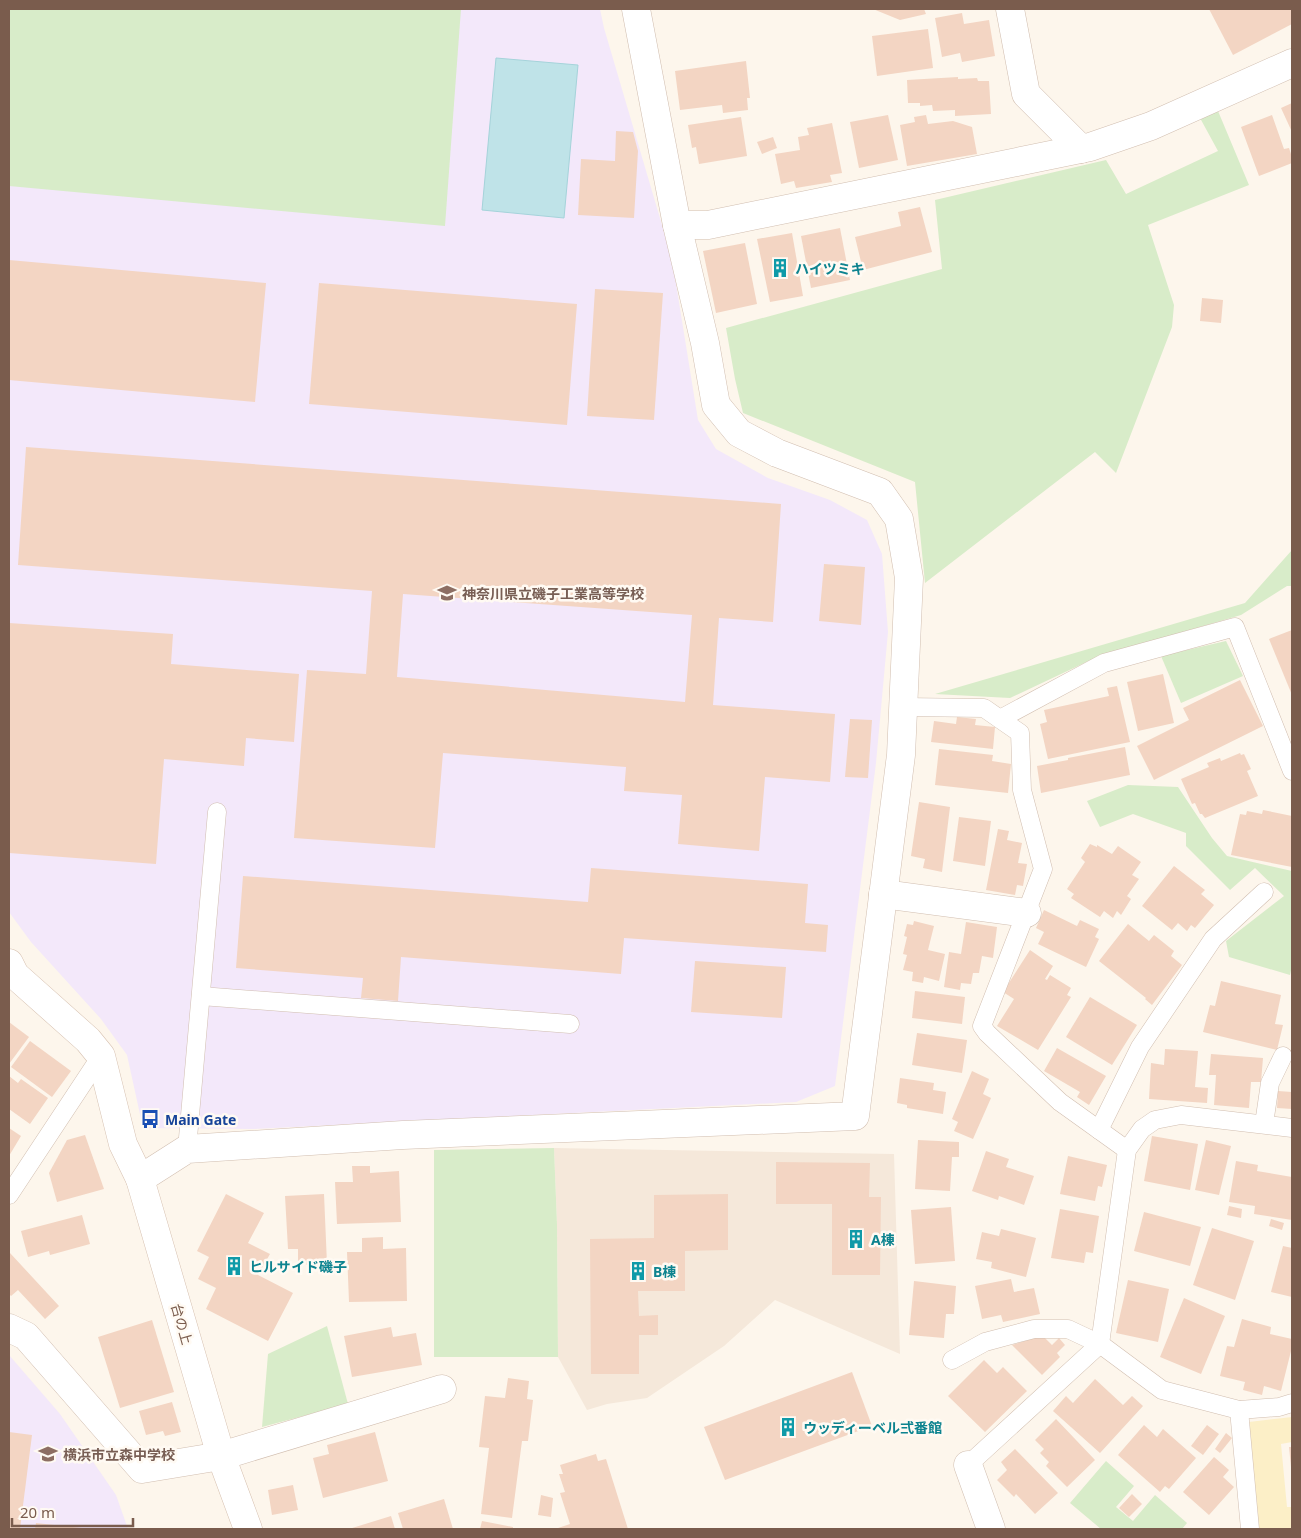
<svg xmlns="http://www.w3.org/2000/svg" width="1301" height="1538" font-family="'Noto Sans','Noto Sans JP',sans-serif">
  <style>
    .residential { fill: #f5e8da }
    .education { fill: #f3e8fa }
    .green { fill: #d8ecc9 }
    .sand { fill: #fcefc7 }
    .water { fill: #bfe3e8; stroke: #a5d3da }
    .building { fill: #f3d5c3; fill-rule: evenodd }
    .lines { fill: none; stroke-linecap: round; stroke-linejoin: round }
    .lane-casing { stroke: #d1beb0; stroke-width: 19 }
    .street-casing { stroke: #d1beb0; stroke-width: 29 }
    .secondary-casing { stroke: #d6c0b0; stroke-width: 29 }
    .lane { stroke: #fff; stroke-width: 18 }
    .street { stroke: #fff; stroke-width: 28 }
    .secondary { stroke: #fff; stroke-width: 28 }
    .labels { text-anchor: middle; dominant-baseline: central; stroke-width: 5; stroke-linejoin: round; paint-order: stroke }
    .culture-label { font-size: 14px; font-weight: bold; fill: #0d838f; stroke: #fffaf3; text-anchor: start }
    .education-label { font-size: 14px; font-weight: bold; fill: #785e54; stroke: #fffaf3; text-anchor: start }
    .transit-label { font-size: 14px; font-weight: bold; fill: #164399; stroke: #fffaf3; text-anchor: start }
    .street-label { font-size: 14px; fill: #7a5c4d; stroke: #fffaf3 }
  </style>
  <rect width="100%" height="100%" fill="#fdf6ec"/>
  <!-- residential -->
  <polygon class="residential" points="554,1148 894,1154 900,1354 775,1300 724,1346 647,1398 607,1404 587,1410 558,1357 557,1224"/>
  <!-- education -->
  <g class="education">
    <polygon points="9,9 600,9 604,28 672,259 698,420 716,449 768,478 830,500 867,520 882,554 888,632 876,763 835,1086 796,1102 253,1129 143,1128 127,1055 101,1019 31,942 9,912"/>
    <polygon points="9,1355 60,1414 116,1495 128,1529 9,1529"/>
  </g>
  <!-- green -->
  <g class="green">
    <polygon points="9,9 461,9 445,226 9,186"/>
    <polygon points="1218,111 1249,185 1148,225 1174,305 1172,327 1116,473 1095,452 925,583 915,482 743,413 735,379 726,328 942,269 935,200 1106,160 1126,194 1218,151 1200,118"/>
    <polygon points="1292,550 1292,586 1287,586 1241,615 1097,657 1010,698 935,694 1245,603"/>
    <polygon points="1226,641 1243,676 1181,703 1161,656"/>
    <polygon points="1128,785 1178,787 1212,838 1227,856 1292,871 1292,966 1290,975 1229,957 1226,941 1284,896 1255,868 1230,890 1186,846 1186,833 1133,814 1100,827 1087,801"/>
    <polygon points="554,1148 557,1224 558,1357 434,1357 434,1150"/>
    <polygon points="327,1326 348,1404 262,1427 268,1354"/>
    <polygon points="1106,1461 1134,1486 1116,1507 1133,1521 1155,1495 1187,1523 1182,1529 1101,1529 1070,1503"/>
  </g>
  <!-- sand -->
  <polygon class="sand" points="1292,1417 1292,1442 1281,1444 1287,1507 1292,1507 1292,1529 1256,1529 1249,1422"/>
  <!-- water -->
  <polygon class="water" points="496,58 578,65 564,218 482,210"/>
  <!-- building -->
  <g class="building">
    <polygon points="873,9 924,9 926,14 900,20"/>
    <polygon points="1209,9 1292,9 1292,24 1233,55"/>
    <polygon points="962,13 964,24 989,20 995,56 962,62 960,53 942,57 935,18"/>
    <polygon points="928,29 933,68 877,76 872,36"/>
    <polygon points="746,61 750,98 747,98 748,110 723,113 722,105 680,110 675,71"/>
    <polygon points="958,77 958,79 977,78 978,81 989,81 991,114 955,116 955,110 933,111 932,105 920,106 920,103 908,103 907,80"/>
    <polygon points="1292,103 1292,132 1281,108"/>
    <polygon points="888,115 898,160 859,168 850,122"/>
    <polygon points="926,115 928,124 953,121 972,127 977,154 907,166 900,125 915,122 914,117"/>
    <polygon points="1272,115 1284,149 1289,148 1292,157 1292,163 1259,176 1241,127"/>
    <polygon points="741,117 747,156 699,164 696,147 692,148 688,125"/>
    <polygon points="832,123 842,173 830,175 832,182 796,188 794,181 781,184 775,154 800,150 798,137 809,135 807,128"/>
    <polygon points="616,131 633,132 638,151 634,218 578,215 581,159 615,161"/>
    <polygon points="773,137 777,148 762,154 757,142"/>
    <polygon points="920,207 932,252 863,270 855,237 901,226 898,212"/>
    <polygon points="840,228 850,280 811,288 801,236"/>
    <polygon points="792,233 803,296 770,302 757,239"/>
    <polygon points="745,243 757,304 716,313 703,251"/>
    <polygon points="9,260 266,283 255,402 9,380"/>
    <polygon points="319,283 577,304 567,425 309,404"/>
    <polygon points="595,289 663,293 654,420 587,416"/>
    <polygon points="1202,298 1223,300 1221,323 1200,321"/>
    <path d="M26,447L781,504L773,622L719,618L713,705L835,714L830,782L765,777L759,851L678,844L682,795L624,791L626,767L443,753L435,848L294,838L307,670L366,674L372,591L18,565ZM403,594L692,615L685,702L397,677Z"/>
    <polygon points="824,564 865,567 861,625 819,621"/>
    <polygon points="9,623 173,634 171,664 299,674 294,742 246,738 244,766 164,759 156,864 9,853"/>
    <polygon points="1292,630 1292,695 1269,639"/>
    <polygon points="1163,674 1174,723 1138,731 1127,682"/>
    <polygon points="1240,680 1263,726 1154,780 1137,746 1189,720 1183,708"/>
    <polygon points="1117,686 1130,742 1048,759 1040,724 1047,722 1044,710 1109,696 1107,688"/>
    <polygon points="957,717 976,719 975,725 995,727 993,749 931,742 934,721 956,724"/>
    <polygon points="850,719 872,720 868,778 845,777"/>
    <polygon points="1125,747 1130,775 1041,793 1037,766 1068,760 1068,758"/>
    <polygon points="939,749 993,755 992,761 1011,764 1008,793 935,785"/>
    <polygon points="1240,753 1241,755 1244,754 1251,769 1247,771 1258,796 1205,818 1202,814 1200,814 1195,803 1192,804 1181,779 1209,767 1207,763 1220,758 1221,761"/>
    <polygon points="919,802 950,807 942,872 923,868 925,859 911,856"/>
    <polygon points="1263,810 1292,816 1292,867 1231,855 1240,814 1246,815 1247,811 1262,814"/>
    <polygon points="959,817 991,821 985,866 953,861"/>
    <polygon points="998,829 1009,831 1007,840 1022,843 1018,863 1027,864 1023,886 1017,885 1015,895 986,890"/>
    <polygon points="1090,844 1097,847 1097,845 1112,854 1118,846 1141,862 1132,875 1139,879 1127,896 1131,899 1121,915 1117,911 1113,918 1104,911 1100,917 1071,898 1074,894 1067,889 1085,862 1081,858"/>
    <polygon points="1174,866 1205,890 1201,894 1214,905 1195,928 1191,925 1187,931 1178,923 1172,930 1142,906"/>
    <polygon points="591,868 808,884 805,923 828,925 826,952 624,938 621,974 401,957 398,1001 361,998 363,978 236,968 243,876 588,902"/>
    <polygon points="1044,910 1077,926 1080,920 1099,929 1095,937 1099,939 1086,967 1038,944 1044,932 1036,928"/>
    <polygon points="914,921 934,926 928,950 945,954 939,981 924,977 923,983 912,981 913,972 903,970 907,955 903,954 907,937 904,936 907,924 913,925"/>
    <polygon points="966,922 997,927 993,958 982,956 979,973 973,973 971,984 961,983 960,990 944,987 949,952 961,954"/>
    <polygon points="1128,924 1149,941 1154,935 1174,951 1171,956 1182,965 1152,1005 1145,999 1146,998 1099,961"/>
    <polygon points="1030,950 1053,966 1045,979 1047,980 1050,975 1071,988 1067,995 1071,997 1038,1050 997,1026 1014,999 1003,992"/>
    <polygon points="695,961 786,967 782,1018 691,1012"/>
    <polygon points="1221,981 1281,995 1275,1024 1283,1025 1277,1050 1203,1032 1210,1005 1215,1006"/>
    <polygon points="915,991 965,997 962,1024 912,1018"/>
    <polygon points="1090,997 1137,1025 1112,1065 1066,1037"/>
    <polygon points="9,1022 29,1037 9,1064"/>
    <polygon points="917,1033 967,1040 962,1073 912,1065"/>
    <polygon points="30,1041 71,1071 52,1097 11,1067"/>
    <polygon points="1057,1048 1106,1076 1089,1105 1077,1097 1080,1092 1044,1071"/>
    <polygon points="1165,1049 1198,1051 1195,1087 1208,1088 1207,1103 1149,1099 1151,1063 1164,1065"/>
    <polygon points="1211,1054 1263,1058 1261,1082 1251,1082 1249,1108 1214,1105 1216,1075 1209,1075"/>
    <polygon points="972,1071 989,1079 983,1094 991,1098 973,1139 954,1131 958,1122 952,1119"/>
    <polygon points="9,1076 18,1083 21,1079 48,1098 30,1124 9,1109"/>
    <polygon points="900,1078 934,1083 933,1090 946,1092 943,1114 907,1108 907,1105 897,1103"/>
    <polygon points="1278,1091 1292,1092 1292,1109 1277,1108"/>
    <polygon points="9,1128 21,1136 9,1156"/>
    <polygon points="85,1135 104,1189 57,1202 49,1173 67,1140"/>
    <polygon points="1152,1136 1198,1144 1190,1190 1144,1181"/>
    <polygon points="918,1140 959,1142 959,1157 952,1157 950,1191 915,1189"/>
    <polygon points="1206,1140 1231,1146 1219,1195 1195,1190"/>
    <polygon points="986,1151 1009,1159 1006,1167 1034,1176 1024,1205 999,1196 998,1200 972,1191"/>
    <polygon points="1068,1156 1107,1165 1102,1187 1098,1186 1095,1201 1060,1194"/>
    <polygon points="1236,1161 1258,1165 1257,1171 1292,1177 1292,1220 1254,1214 1255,1206 1229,1202"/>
    <polygon points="776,1162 870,1163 869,1197 881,1197 880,1275 832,1275 832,1204 776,1204"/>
    <polygon points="352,1166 370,1166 370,1173 399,1171 401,1222 337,1224 335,1182 353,1182"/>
    <polygon points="226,1194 264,1213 248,1243 270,1254 258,1275 293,1293 268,1341 206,1309 216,1288 198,1279 209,1257 197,1251"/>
    <polygon points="324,1194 327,1264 306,1265 306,1261 298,1261 298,1249 288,1249 285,1196"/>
    <polygon points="728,1194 728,1250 685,1251 685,1291 638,1291 639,1316 658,1315 658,1335 639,1335 639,1374 591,1374 590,1239 654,1238 654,1195"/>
    <polygon points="1229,1206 1242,1209 1241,1218 1227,1215"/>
    <polygon points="951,1207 955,1261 915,1264 911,1210"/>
    <polygon points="1060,1209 1099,1216 1093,1253 1086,1252 1084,1263 1051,1258"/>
    <polygon points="1144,1212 1201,1227 1190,1266 1134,1251"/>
    <polygon points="82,1215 90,1244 50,1255 49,1251 28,1257 21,1231"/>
    <polygon points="1271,1219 1284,1223 1282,1230 1269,1226"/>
    <polygon points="1212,1228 1254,1241 1235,1300 1193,1285"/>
    <polygon points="1001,1229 1036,1238 1026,1277 991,1268 992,1262 976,1259 982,1232 999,1236"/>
    <polygon points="383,1237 383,1249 406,1248 407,1301 349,1302 347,1252 362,1252 362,1238"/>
    <polygon points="1283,1246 1292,1248 1292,1297 1271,1292"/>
    <polygon points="10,1253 59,1306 45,1319 18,1290 11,1296 9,1294 9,1254"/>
    <polygon points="1011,1279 1014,1292 1034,1288 1040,1314 1003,1322 1001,1315 982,1319 975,1286"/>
    <polygon points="1128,1280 1169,1289 1158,1342 1116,1333"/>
    <polygon points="914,1281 956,1286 954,1314 946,1314 944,1338 909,1335"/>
    <polygon points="1184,1298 1225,1316 1201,1374 1160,1357"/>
    <polygon points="1242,1319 1271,1327 1270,1334 1292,1339 1292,1347 1281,1391 1264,1386 1262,1395 1243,1390 1245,1382 1220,1376 1227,1346 1234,1347"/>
    <polygon points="152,1320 174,1392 120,1408 98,1337"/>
    <polygon points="391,1327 393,1337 416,1333 422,1365 352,1377 344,1336"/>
    <polygon points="1042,1335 1052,1345 1059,1338 1065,1345 1057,1353 1060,1357 1042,1375 1012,1345"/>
    <polygon points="984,1360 997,1373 1003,1367 1027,1391 985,1432 948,1396"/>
    <polygon points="852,1372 872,1426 725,1480 704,1427"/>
    <polygon points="508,1378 529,1381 527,1399 533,1400 528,1441 522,1441 512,1518 481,1514 489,1448 479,1447 485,1396 505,1398"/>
    <polygon points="1095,1379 1123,1405 1132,1396 1143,1406 1100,1453 1053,1411 1066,1396 1073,1403"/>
    <polygon points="172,1402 181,1432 165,1436 163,1431 146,1435 139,1411"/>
    <polygon points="1056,1419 1095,1460 1067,1487 1046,1466 1049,1462 1040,1453 1044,1449 1035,1440"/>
    <polygon points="1144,1425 1157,1437 1163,1429 1196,1458 1169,1489 1165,1486 1160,1492 1118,1455"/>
    <polygon points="1207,1425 1219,1434 1203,1455 1191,1446"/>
    <polygon points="9,1432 32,1435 20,1529 9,1529"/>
    <polygon points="375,1432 388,1481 323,1498 313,1458 329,1454 327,1445"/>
    <polygon points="1226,1433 1232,1438 1220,1453 1215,1449"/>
    <polygon points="1289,1447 1292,1447 1292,1467 1291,1467"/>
    <polygon points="1015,1449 1058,1493 1035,1514 1016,1494 1014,1497 997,1480 1007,1470 1001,1462"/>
    <polygon points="596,1454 598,1461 606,1459 628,1529 555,1529 570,1524 560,1493 565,1492 559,1474 563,1474 560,1465"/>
    <polygon points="1214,1457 1229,1470 1223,1477 1234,1487 1209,1515 1183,1492"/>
    <polygon points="293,1485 298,1510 272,1515 268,1490"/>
    <polygon points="1132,1494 1142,1504 1129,1517 1119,1508"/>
    <polygon points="541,1495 553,1498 551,1517 538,1515"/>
    <polygon points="444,1499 453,1529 403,1529 398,1513"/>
    <polygon points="391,1516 395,1529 349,1529"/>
    <polygon points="482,1521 513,1527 513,1529 480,1529"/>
    <polygon points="36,1523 82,1528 82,1529 35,1529"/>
  </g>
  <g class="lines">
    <!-- lane casing -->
    <g class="lane-casing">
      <g id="lane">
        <polyline points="903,707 984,708 1020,733 1022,790 1043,869 982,1026 987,1033 1060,1102 1127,1150"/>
        <polyline points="1000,719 1104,663 1235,627 1292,771"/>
        <polyline points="201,996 570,1024"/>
        <polyline points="1264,1124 1270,1083 1283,1056"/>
        <polyline points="1099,1130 1140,1047 1213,939 1264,892"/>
        <polyline points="187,1149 217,812"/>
        <polyline points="9,1195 101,1056"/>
        <polyline points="952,1360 985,1342 1034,1329 1068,1329 1100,1344 1162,1390 1239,1410 1279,1407 1292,1403"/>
        <polyline points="1239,1410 1250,1529"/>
        <polyline points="968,1465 1100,1344 1127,1150 1142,1129 1155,1120 1181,1115 1292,1128"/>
      </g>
    </g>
    <!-- street casing -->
    <g class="street-casing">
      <g id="street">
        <polyline points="636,9 677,225 708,225 1090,147 1151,126 1292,63"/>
        <polyline points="1010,9 1026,94 1081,149"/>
        <polyline points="883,894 1027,913"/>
        <polyline points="140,1179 187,1149 403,1135 855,1116 901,755 909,578 899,519 880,492 777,453 739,433 716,405 705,343 677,225"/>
        <polyline points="9,1328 26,1336 142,1469 221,1456 442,1389"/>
        <polyline points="968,1465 991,1529"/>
      </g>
    </g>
    <!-- secondary casing -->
    <g class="secondary-casing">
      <polyline id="secondary" points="9,963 15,975 88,1040 101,1056 123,1144 140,1179 221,1456 248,1529"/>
    </g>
    <!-- lane -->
    <use href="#lane" class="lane"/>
    <!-- street -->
    <use href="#street" class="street"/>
    <!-- secondary -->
    <use href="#secondary" class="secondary"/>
  </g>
  <!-- icons -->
  <defs>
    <g id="building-bare" transform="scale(1.5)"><path d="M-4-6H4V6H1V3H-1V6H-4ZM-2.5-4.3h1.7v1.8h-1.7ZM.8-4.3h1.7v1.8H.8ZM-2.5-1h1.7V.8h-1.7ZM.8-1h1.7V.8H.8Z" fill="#0f9aa8" stroke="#fffaf3" stroke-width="2.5" paint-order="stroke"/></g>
    <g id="school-bare" transform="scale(1.5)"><path d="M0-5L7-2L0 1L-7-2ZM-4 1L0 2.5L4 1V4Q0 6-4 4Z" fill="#8d6e63" stroke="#fffaf3" stroke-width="2.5" paint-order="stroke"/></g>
    <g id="bus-bare" transform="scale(1.5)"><path d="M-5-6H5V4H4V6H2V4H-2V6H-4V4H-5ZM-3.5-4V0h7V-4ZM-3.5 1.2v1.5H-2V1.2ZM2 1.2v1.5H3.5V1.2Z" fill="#1a4fb4" stroke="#fffaf3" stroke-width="2.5" paint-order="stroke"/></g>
  </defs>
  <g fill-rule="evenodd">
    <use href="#building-bare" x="780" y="268"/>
    <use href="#school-bare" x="447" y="593"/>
    <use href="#bus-bare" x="150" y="1119"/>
    <use href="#building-bare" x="856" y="1239"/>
    <use href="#building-bare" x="234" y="1266"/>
    <use href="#building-bare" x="638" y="1271"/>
    <use href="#building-bare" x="788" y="1427"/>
    <use href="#school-bare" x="48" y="1454"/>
  </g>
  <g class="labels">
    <!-- culture labels -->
    <g class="culture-label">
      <text x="795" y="268">ハイツミキ</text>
      <text x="871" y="1239">A棟</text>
      <text x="249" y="1266">ヒルサイド磯子</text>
      <text x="653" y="1271">B棟</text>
      <text x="803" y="1427">ウッディーベル弍番館</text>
    </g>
    <!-- education labels -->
    <g class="education-label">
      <text x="462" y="593">神奈川県立磯子工業高等学校</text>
      <text x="63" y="1454">横浜市立森中学校</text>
    </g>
    <!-- transit labels -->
    <g class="transit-label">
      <text x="165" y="1119">Main Gate</text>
    </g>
    <!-- street labels -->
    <g class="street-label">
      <text transform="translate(182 1324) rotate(74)">台の上</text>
    </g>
  </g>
  <!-- border -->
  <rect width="1301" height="1538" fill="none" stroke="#7a5c4d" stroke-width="20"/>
  <!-- scale -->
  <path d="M12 1518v8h121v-8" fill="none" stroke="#7a5c4d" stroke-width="2.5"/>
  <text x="20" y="1518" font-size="15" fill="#7a5c4d" stroke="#fffaf3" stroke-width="4" paint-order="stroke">20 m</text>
</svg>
